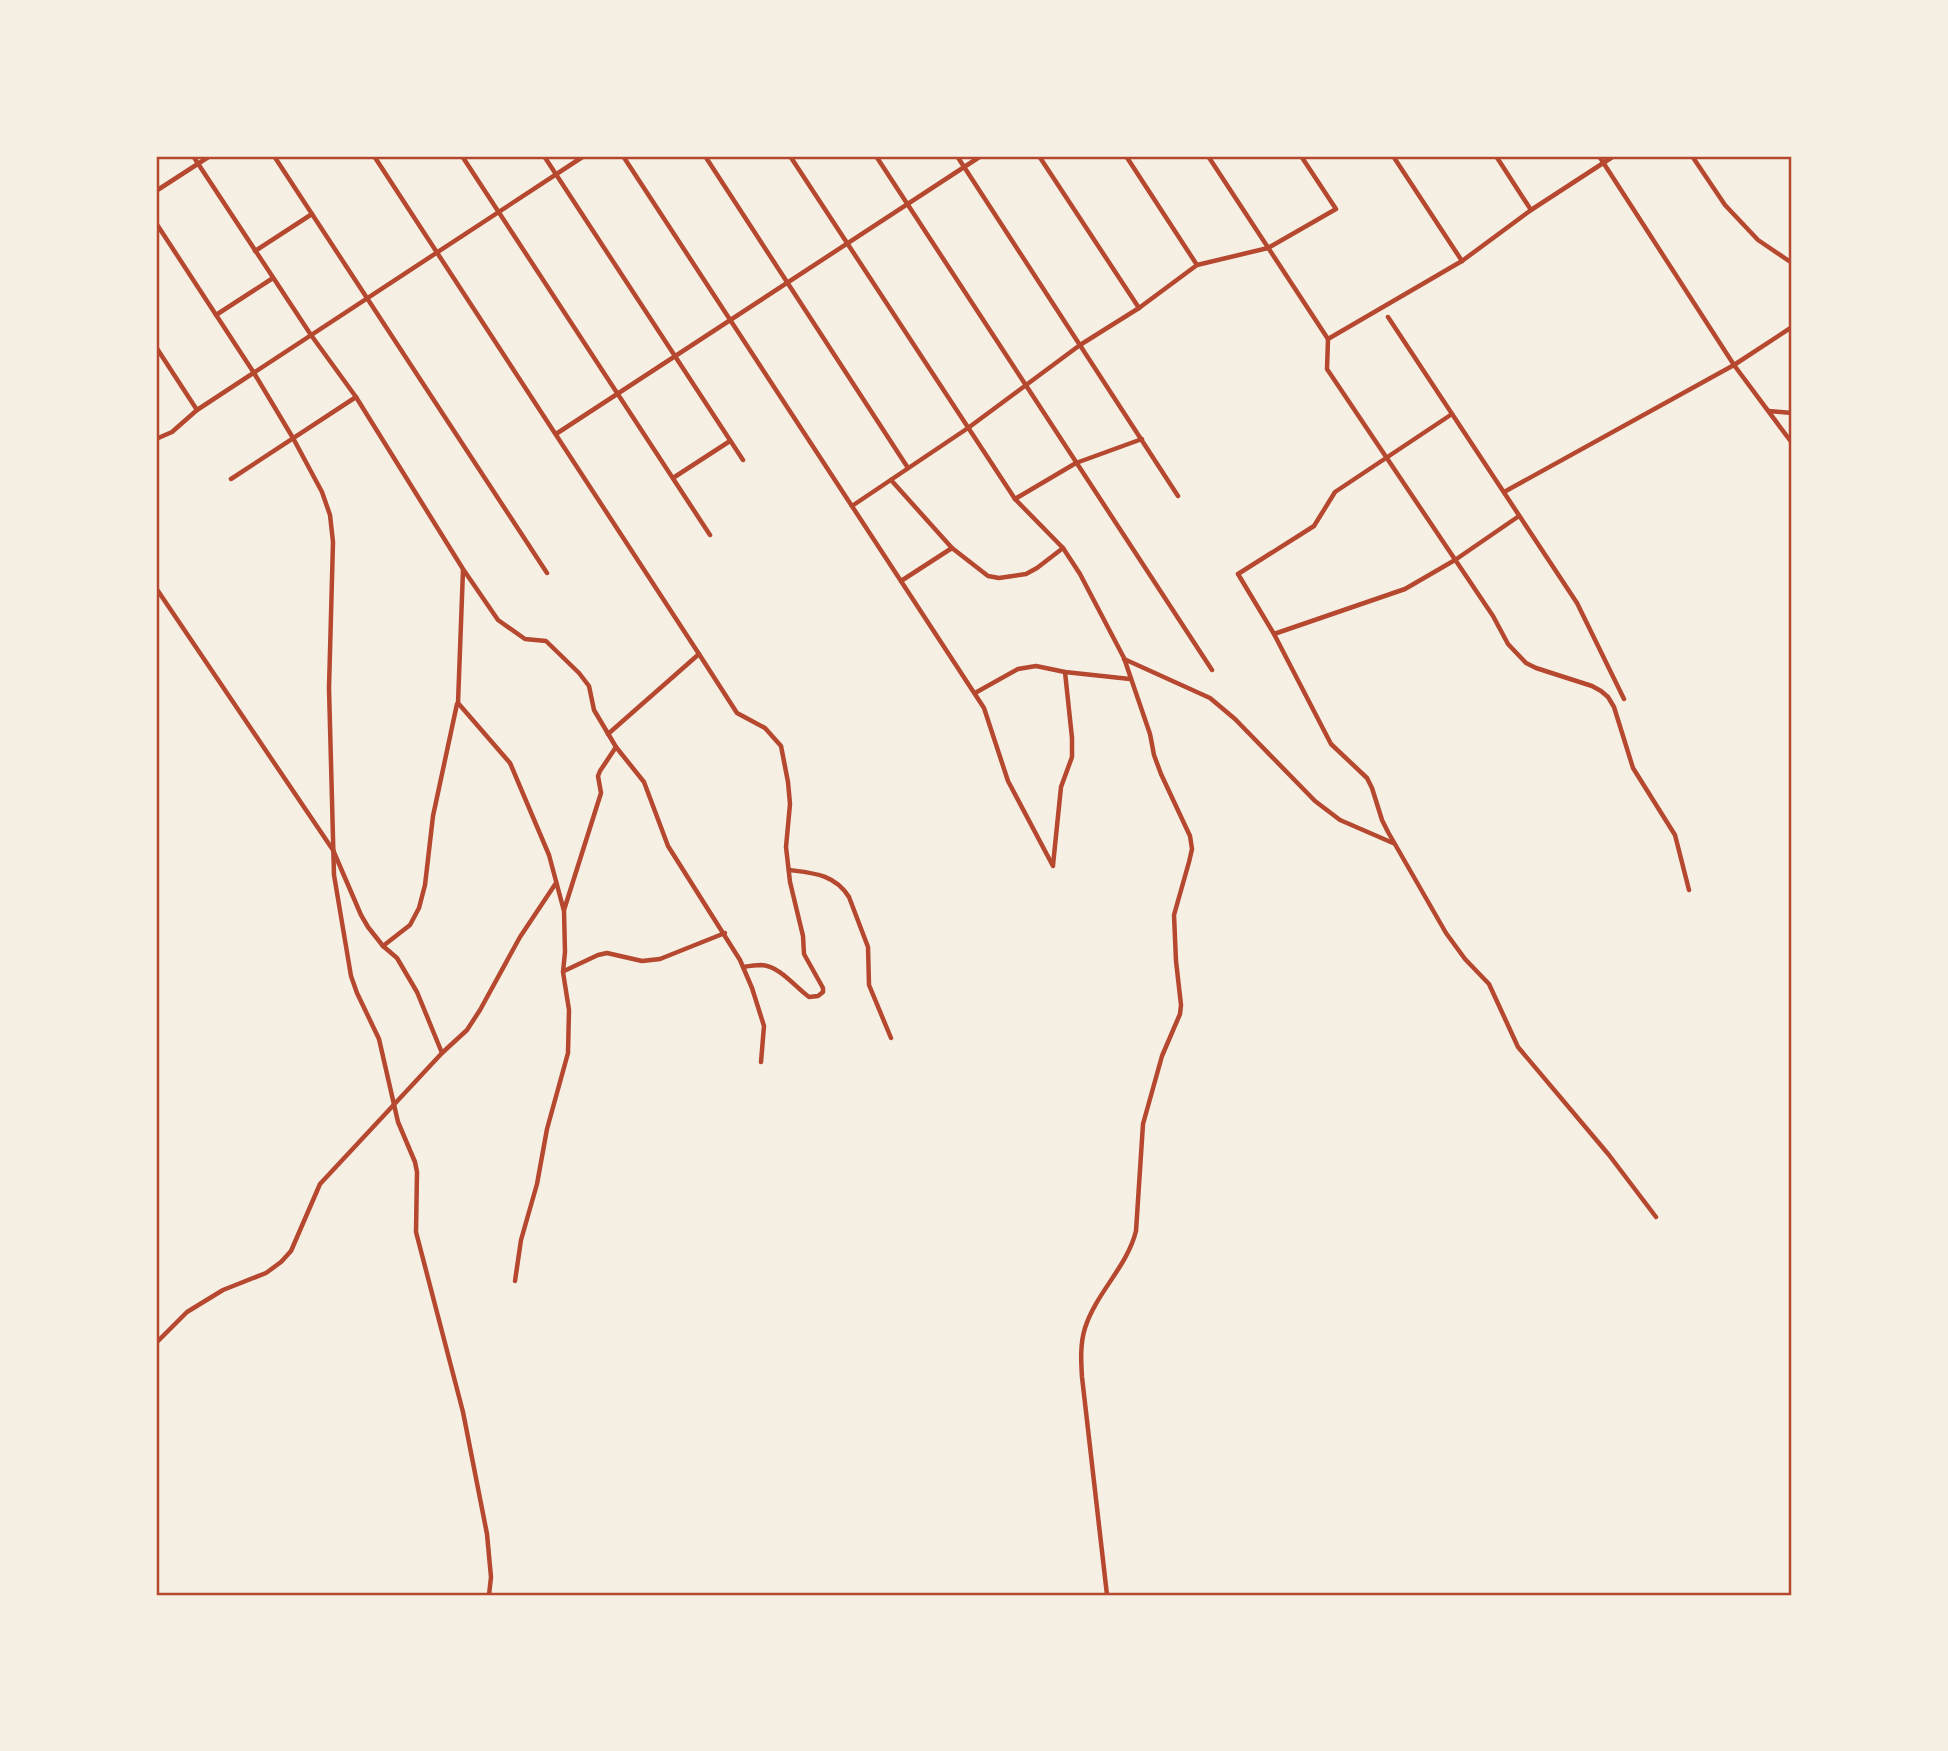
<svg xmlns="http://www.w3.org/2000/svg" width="1948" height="1751" font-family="'Asap Condensed',sans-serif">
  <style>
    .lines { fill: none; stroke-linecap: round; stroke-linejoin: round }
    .minor { stroke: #b5482f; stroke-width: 4.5 }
    .neatline { fill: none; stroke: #b5482f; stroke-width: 2.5 }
  </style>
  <rect width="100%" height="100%" fill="#f6efe4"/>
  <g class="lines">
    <!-- minor -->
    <g class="minor">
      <polyline points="193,156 311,335 356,397 463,569 498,620 525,639 546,641 579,673 589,686 594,710 616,747 644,782 668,846 740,960 752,988 764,1026 761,1062"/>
      <polyline points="274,156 547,573"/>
      <polyline points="374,156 699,654"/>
      <polyline points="462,156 710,535"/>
      <polyline points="544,156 743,460"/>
      <polyline points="623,156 984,708 1008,781 1053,866"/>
      <polyline points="705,156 908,468"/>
      <path d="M790,156L1015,499L1063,548L1080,574L1124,658L1150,734L1154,755L1161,774L1190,836L1192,849L1189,862L1174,915L1176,961L1181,1005L1180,1014L1162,1056L1143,1124L1136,1231C1127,1267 1096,1293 1085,1328C1080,1344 1081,1361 1082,1377L1107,1595"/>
      <polyline points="876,156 1212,670"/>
      <polyline points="957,156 1178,496"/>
      <polyline points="1039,156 1139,308"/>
      <polyline points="1126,156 1197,265"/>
      <polyline points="1208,156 1328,339 1327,369 1493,616 1508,644 1526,663 1536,668 1592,686 1601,691 1608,697 1614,707 1633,768 1675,835 1689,890"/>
      <polyline points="1393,156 1462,261"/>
      <polyline points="1496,156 1531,210"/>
      <polyline points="1599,156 1734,365 1792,443"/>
      <polyline points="1692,156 1725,205 1758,240 1792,263"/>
      <polyline points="156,191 210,156"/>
      <polyline points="156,223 254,373 293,438 322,492 330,515 333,542 329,688 334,875 351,976 357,993 379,1039 398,1122 415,1162 417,1172 416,1232 463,1412 487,1534 491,1577 489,1595"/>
      <polyline points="255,251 312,214"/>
      <polyline points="216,315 273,278"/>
      <polyline points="1388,317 1577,603 1624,699"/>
      <polyline points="1328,339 1462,261 1531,210 1614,156"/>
      <polyline points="156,347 197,410"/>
      <polyline points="1769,411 1792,413"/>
      <polyline points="1452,414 1335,492 1314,526 1238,574 1274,634 1331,744 1367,778 1372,788 1382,820 1388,832 1446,933 1465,959 1489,984 1518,1047 1609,1155 1656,1217"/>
      <polyline points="556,434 981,156"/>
      <polyline points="156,439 172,432 197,410 584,156"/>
      <polyline points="673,478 730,441"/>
      <polyline points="231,479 356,397"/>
      <polyline points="891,480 952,548 988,576 999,578 1026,574 1037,568 1063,548"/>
      <polyline points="1504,492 1734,365 1792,327"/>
      <polyline points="1015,499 1076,463 1142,439"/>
      <polyline points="852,506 968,428 1080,345 1139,308 1197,265 1268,248 1336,209 1301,156"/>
      <polyline points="463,570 458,703 510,763 549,855 564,911 565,952 563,972 569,1010 568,1053 547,1129 537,1184 521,1240 515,1281"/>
      <polyline points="901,581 952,548"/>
      <polyline points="156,588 333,850 361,915 368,927 383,946 397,958 417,992 442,1053"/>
      <polyline points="1274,634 1405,589 1455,560 1519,516"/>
      <polyline points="1124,659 1210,698 1235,719 1315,801 1340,820 1393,843"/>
      <polyline points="975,693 1018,669 1036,666 1065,672 1130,679"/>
      <path d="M608,734L699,654L737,713L765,728L781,746L788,782L790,804L786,847L790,882L803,936L804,954L823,988V992L818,996L809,997C795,987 780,966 761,965C755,965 749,966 743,967"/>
      <polyline points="1053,865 1061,787 1072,757 1072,738 1065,672"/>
      <path d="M789,870C813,873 835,874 849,897L868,947L869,985L891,1038"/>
      <polyline points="564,910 601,793 598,776 600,771 616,747"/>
      <polyline points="383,946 410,925 419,908 425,885 433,816 457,704"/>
      <polyline points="564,971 598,955 607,953 642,961 660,959 725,933"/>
      <polyline points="156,1343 187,1312 223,1290 266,1273 281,1262 291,1251 320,1184 442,1053 467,1030 480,1010 520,937 556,883"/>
    </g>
  </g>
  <!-- border -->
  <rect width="1948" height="1751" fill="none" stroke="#f6efe4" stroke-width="315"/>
  <rect x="158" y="158" width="1632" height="1436" class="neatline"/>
</svg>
